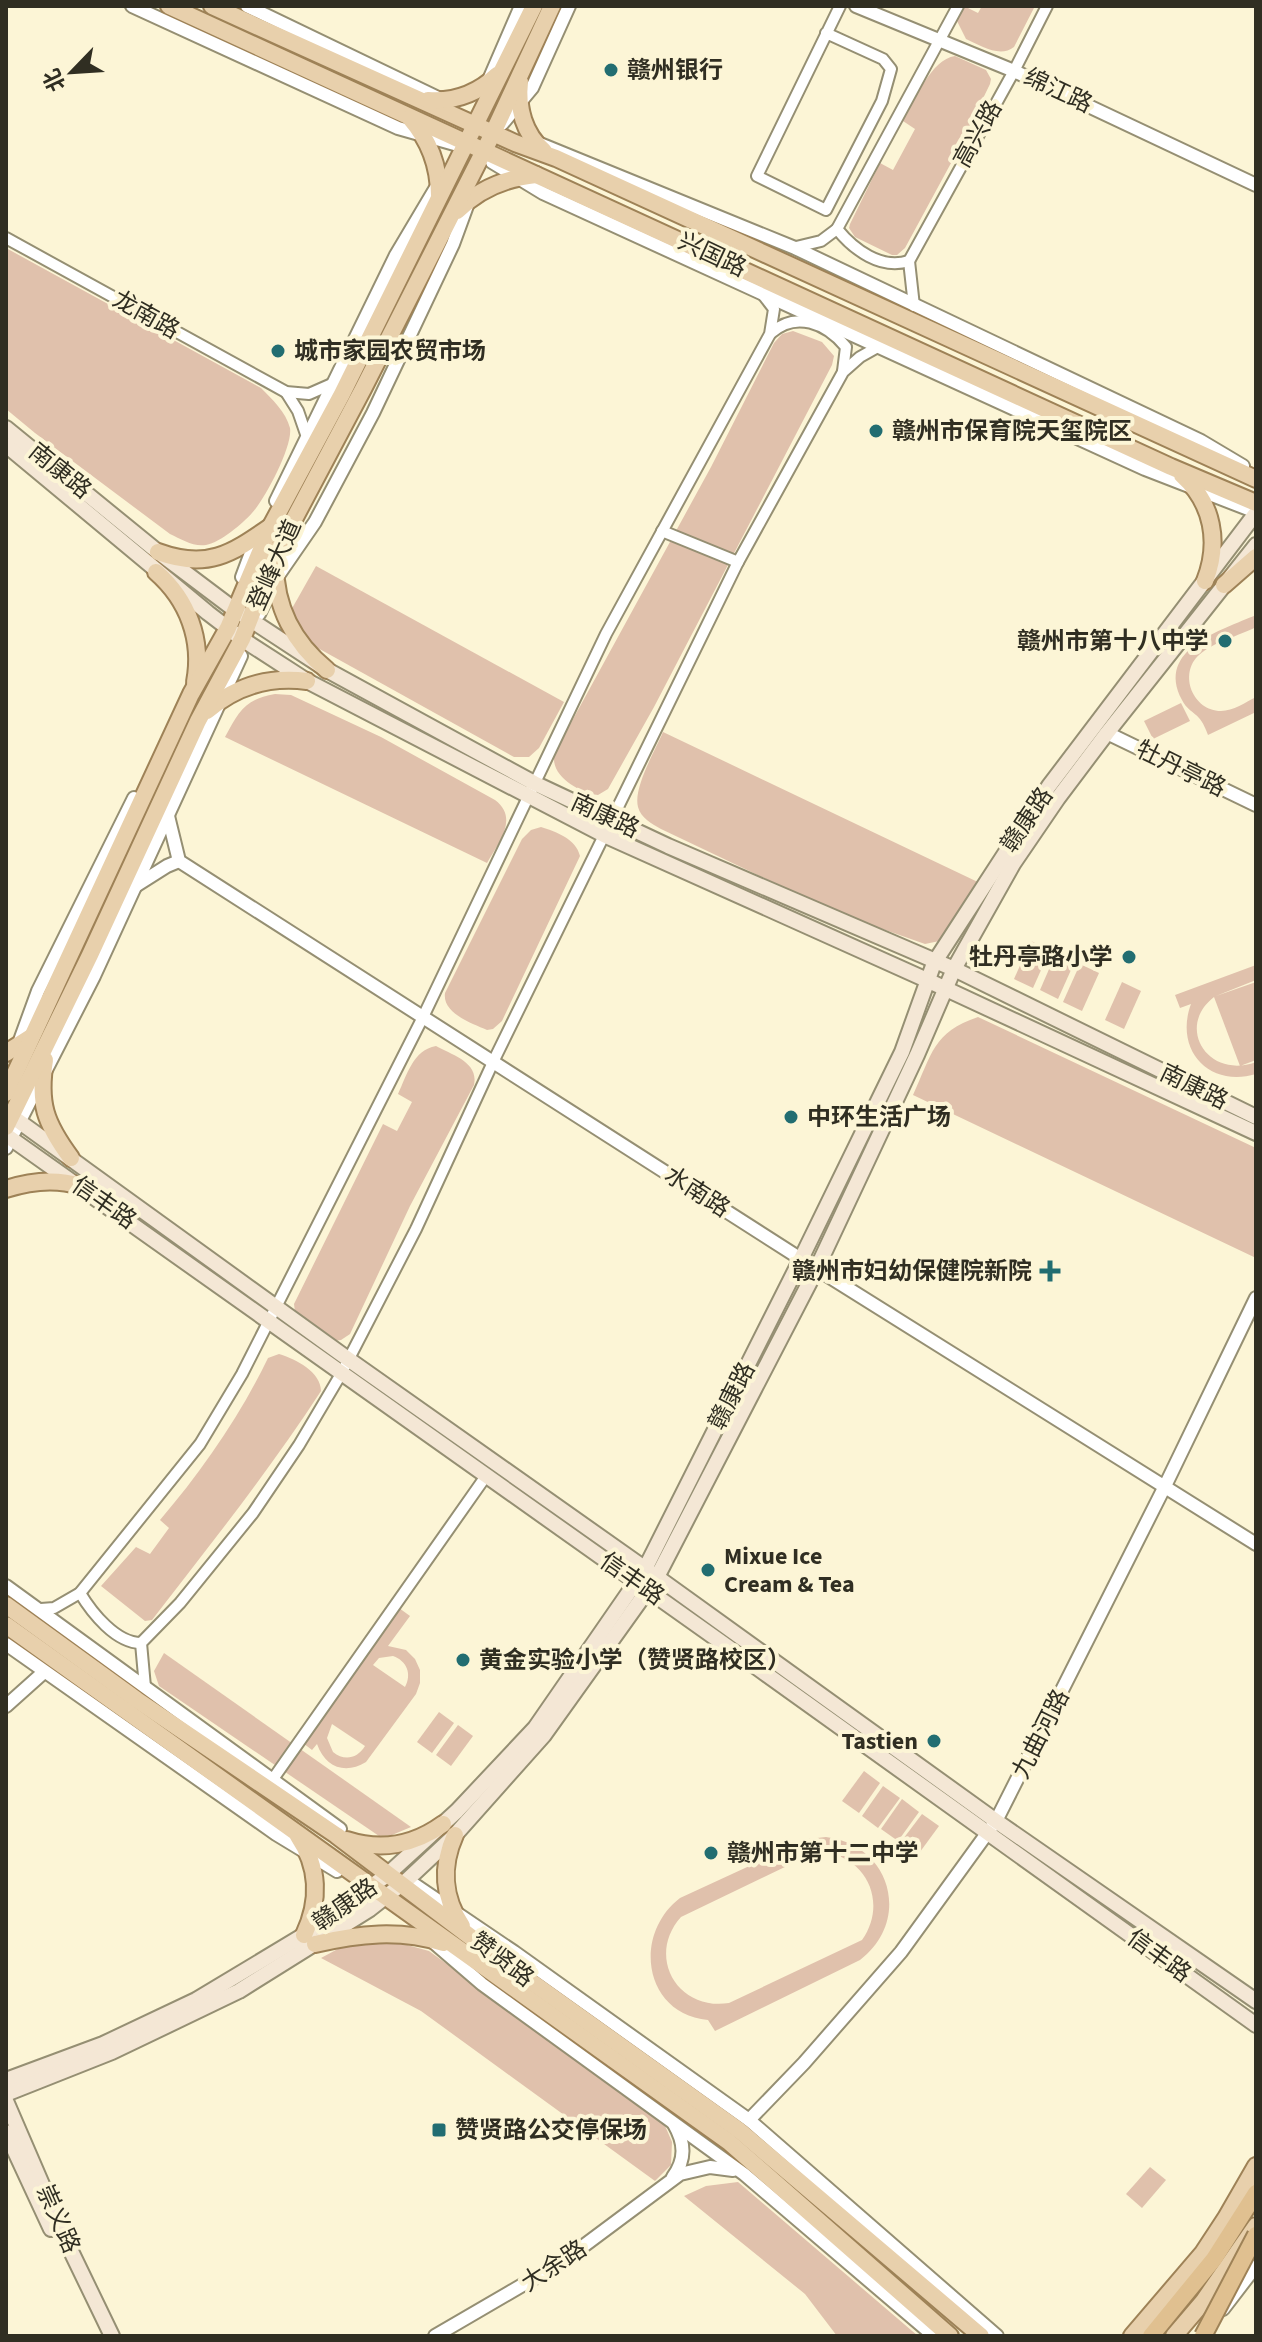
<svg xmlns="http://www.w3.org/2000/svg" width="1262" height="2342" font-family="'Source Sans 3','Noto Sans SC',sans-serif">
  <style>
    .green { fill: #e0c1ac; fill-rule: evenodd }
    .lines { fill: none; stroke-linecap: round; stroke-linejoin: round }
    .minor-casing { stroke: #958f73; stroke-width: 14 }
    .tertiary-casing { stroke: #958f73; stroke-width: 16 }
    .secondary-casing { stroke: #958f73; stroke-width: 18 }
    .primary-casing { stroke: #9e8257; stroke-width: 20 }
    .trunk-casing { stroke: #9e8257; stroke-width: 20 }
    .minor { stroke: #fff; stroke-width: 10 }
    .tertiary { stroke: #fff; stroke-width: 12 }
    .secondary { stroke: #f4e7d5; stroke-width: 14 }
    .primary { stroke: #e8d0ac; stroke-width: 16 }
    .trunk { stroke: #e0c090; stroke-width: 16 }
    .trunk-bridge-casing { stroke: #9e8257; stroke-width: 20; stroke-linecap: butt }
    .trunk-bridge { stroke: #e0c090; stroke-width: 16 }
    .poi-dot { fill: #226d71; stroke: #fcf5d6; stroke-width: 3 }
    .labels { text-anchor: middle; dominant-baseline: central; stroke-width: 8; stroke-linejoin: round; paint-order: stroke }
    .poi-label { font-size: 24px; font-weight: bold; fill: #302e22; stroke: #fcf5d6; text-anchor: start }
    .street-label { font-size: 24px; fill: #302e22; stroke: #fcf5d6 }
  </style>
  <rect width="100%" height="100%" fill="#fcf5d6"/>
  <!-- green -->
  <g class="green">
    <path d="M964,6L978,13L982,6H1035L1014,47C1000,58 981,46 966,39L957,21Z"/>
    <path d="M955,56L986,70L991,79L990,84L957,152L905,248L897,255H892L855,237L849,228L850,224L880,163L893,170L915,129L903,121C914,102 931,59 955,56Z"/>
    <path d="M6,248L261,388C272,399 286,412 290,428C293,446 265,499 252,513C242,524 221,542 206,545C193,547 181,539 170,534L35,433L6,409Z"/>
    <path d="M793,331L822,342L834,356L832,365L654,707L608,789L598,795C578,792 548,775 555,752L711,467L774,343L782,334Z"/>
    <polygon points="316,566 564,702 539,748 529,757 514,757 307,642 290,612"/>
    <path d="M1256,615V627C1239,636 1213,642 1199,655C1178,674 1193,711 1221,711C1233,711 1246,702 1256,697V712L1208,735C1206,730 1203,722 1199,718C1194,712 1186,709 1182,700C1155,649 1222,630 1256,615Z"/>
    <path d="M275,694L291,695L381,737L495,800C519,818 499,842 487,863L225,737C239,711 245,699 275,694Z"/>
    <polygon points="1181,703 1190,721 1153,739 1144,721"/>
    <path d="M663,732L982,884L949,939L925,944L840,914L661,829C652,824 641,818 638,807C633,788 655,751 663,732Z"/>
    <path d="M541,827C557,832 576,839 580,856L502,1021L493,1029L487,1030C471,1023 442,1013 445,993L522,839L531,830Z"/>
    <polygon points="1031,941 1050,950 1033,988 1014,979"/>
    <polygon points="1056,953 1075,961 1058,999 1040,990"/>
    <polygon points="1080,964 1099,973 1082,1011 1063,1002"/>
    <path d="M1256,965V980L1216,996L1256,982V1060L1240,1066L1214,997C1175,1027 1208,1080 1256,1062V1074C1209,1088 1174,1050 1191,1004L1180,1008L1175,995Z"/>
    <polygon points="1122,982 1141,991 1124,1029 1105,1020"/>
    <path d="M978,1017L1256,1148V1258L913,1095C932,1054 933,1032 978,1017Z"/>
    <path d="M436,1046C452,1055 479,1062 474,1085L410,1206L350,1334L341,1340L334,1341L295,1312L294,1304L383,1124L397,1131L412,1102L398,1094C407,1075 413,1050 436,1046Z"/>
    <path d="M279,1354C296,1359 321,1372 321,1391C269,1471 210,1545 152,1620L145,1621L101,1586L136,1547L150,1554L169,1528L160,1520C202,1471 240,1416 268,1358Z"/>
    <path d="M399,1608L410,1616L388,1646L406,1650L415,1659L420,1670V1683L416,1694L366,1762C345,1775 325,1767 317,1744L312,1750L303,1743ZM393,1656C407,1661 412,1674 405,1687L373,1665L379,1658ZM332,1724L365,1746C357,1759 344,1761 333,1752L327,1738Z"/>
    <polygon points="164,1653 411,1827 392,1835 379,1836 159,1686 154,1671"/>
    <polygon points="439,1712 454,1723 432,1753 417,1742"/>
    <polygon points="458,1725 473,1736 451,1766 436,1755"/>
    <polygon points="864,1771 880,1783 859,1813 842,1801"/>
    <polygon points="883,1786 900,1798 878,1828 862,1816"/>
    <polygon points="902,1799 919,1812 898,1841 881,1829"/>
    <polygon points="922,1814 939,1826 917,1856 900,1843"/>
    <path d="M826,1837C891,1845 912,1920 860,1960L715,2031L708,2020C644,2014 632,1935 680,1898L808,1839ZM823,1852C867,1857 888,1903 862,1940L729,2003C677,2011 646,1956 681,1917L814,1853Z"/>
    <polygon points="349,1943 400,1943 429,1951 663,2121 672,2142 671,2165 655,2181 421,2011 321,1958"/>
    <polygon points="1150,2167 1166,2180 1142,2208 1126,2194"/>
    <polygon points="738,2182 918,2336 837,2336 805,2294 684,2196 706,2186"/>
  </g>
  <g class="lines">
    <!-- minor casing -->
    <g class="minor-casing">
      <g id="minor">
        <polyline points="826,33 883,59 891,69 882,101 826,210 757,176 840,6"/>
        <polyline points="6,238 286,392 309,394 334,383"/>
        <polyline points="796,247 821,241 837,229"/>
        <path d="M909,261C881,270 854,250 837,229L958,6"/>
        <polyline points="909,261 1014,71 1047,6"/>
        <polyline points="909,261 914,306"/>
        <path d="M771,333C796,311 826,323 846,347L843,371"/>
        <polyline points="286,392 298,411 307,437"/>
        <polyline points="662,531 738,562"/>
        <path d="M80,1593C92,1613 116,1643 141,1643"/>
        <polyline points="41,1609 54,1608 80,1593 200,1444 242,1374 423,1017 606,634 770,334 774,309 764,296"/>
        <polyline points="145,1687 141,1643 180,1603 253,1513 299,1445 341,1374 416,1229 494,1060 738,562 843,372 860,357 876,348"/>
        <polyline points="273,1779 486,1476"/>
      </g>
    </g>
    <!-- tertiary casing -->
    <g class="tertiary-casing">
      <g id="tertiary">
        <polyline points="132,6 398,128 458,145"/>
        <polyline points="247,6 440,99"/>
        <polyline points="856,6 1014,71 1256,185"/>
        <polyline points="489,80 521,6"/>
        <polyline points="502,124 532,88 569,6"/>
        <polyline points="540,144 795,248 1201,441 1243,466"/>
        <polyline points="492,162 543,193 1145,469 1256,512"/>
        <polyline points="276,501 396,255 437,186"/>
        <polyline points="242,577 258,534"/>
        <polyline points="259,614 275,580 315,522 373,413 453,244 468,203"/>
        <polyline points="1107,733 1256,805"/>
        <polyline points="168,816 179,861 801,1259 1256,1544"/>
        <polyline points="137,885 167,866 179,861"/>
        <polyline points="18,1046 38,991 134,798"/>
        <polyline points="6,1148 94,976 241,656"/>
        <polyline points="6,1586 340,1829"/>
        <polyline points="6,1644 276,1834 337,1871"/>
        <polyline points="6,1706 44,1672"/>
        <polyline points="412,1883 514,1952 749,2120 997,2336"/>
        <polyline points="432,1941 482,1984 744,2174 934,2336"/>
        <polyline points="749,2120 804,2063 901,1952 996,1821 1165,1486 1256,1298"/>
        <path d="M673,2177C686,2159 685,2143 674,2124"/>
        <polyline points="1223,2309 1256,2266"/>
        <polyline points="435,2336 562,2262 680,2174 710,2167 733,2170"/>
      </g>
    </g>
    <!-- secondary casing -->
    <g class="secondary-casing">
      <g id="secondary">
        <polyline points="6,428 158,552 231,607 327,670 534,783 668,846 954,969 1256,1117"/>
        <polyline points="6,445 208,613 242,639 307,681 604,835 929,981 1256,1133"/>
        <polyline points="6,1112 348,1359 657,1577 996,1821 1256,2001"/>
        <polyline points="6,1135 759,1669 1256,2025"/>
        <polyline points="6,2080 103,2044 196,2000 304,1935 387,1875 457,1811 535,1728 645,1569 801,1259 902,1052 934,963 1049,786 1256,513"/>
        <polyline points="6,2094 112,2052 239,1991 370,1909 407,1880 455,1835 544,1735 657,1577 817,1268 917,1055 954,969 1013,864 1058,798 1107,733 1256,545"/>
        <polyline points="6,2101 69,2247 112,2336"/>
        <polyline points="6,2132 51,2229"/>
      </g>
    </g>
    <!-- primary casing -->
    <g class="primary-casing">
      <g id="primary">
        <polyline points="169,6 1171,467 1256,503"/>
        <polyline points="212,6 515,143 556,158 1256,479"/>
        <path d="M520,82C517,108 524,134 544,151"/>
        <path d="M428,100C454,102 478,93 497,75"/>
        <path d="M410,118C429,140 439,166 439,195"/>
        <path d="M457,211C479,189 505,178 536,175"/>
        <path d="M1182,475C1213,503 1220,543 1205,581"/>
        <path d="M158,552C207,570 231,554 270,527"/>
        <path d="M275,564C275,607 294,643 327,670"/>
        <path d="M156,572C188,600 203,640 195,682"/>
        <polyline points="1224,585 1256,557"/>
        <path d="M207,711C236,686 269,676 307,681"/>
        <polyline points="6,1053 31,1037"/>
        <path d="M45,1060C38,1103 45,1123 71,1158"/>
        <polyline points="6,1093 191,694 228,628 271,526 342,394 534,6"/>
        <polyline points="6,1127 90,955 198,721 242,639 275,555 363,389 493,133 552,6"/>
        <path d="M6,1189C31,1181 55,1178 80,1186"/>
        <polyline points="6,1605 137,1700 336,1835 505,1963 740,2131 981,2336"/>
        <polyline points="6,1625 729,2142 950,2336"/>
        <path d="M455,1835C441,1866 443,1898 462,1926"/>
        <path d="M298,1836C319,1867 320,1901 304,1935"/>
        <path d="M347,1840C381,1851 414,1845 443,1824"/>
        <path d="M315,1944C358,1934 400,1929 443,1943"/>
        <polyline points="1132,2336 1203,2253 1226,2218 1256,2166"/>
        <polyline points="1174,2336 1203,2302 1256,2226"/>
      </g>
    </g>
    <!-- trunk casing -->
    <g class="trunk-casing">
      <polyline id="trunk" points="1151,2336 1214,2259 1256,2193"/>
    </g>
    <!-- minor -->
    <use href="#minor" class="minor"/>
    <!-- tertiary -->
    <use href="#tertiary" class="tertiary"/>
    <!-- secondary -->
    <use href="#secondary" class="secondary"/>
    <!-- primary -->
    <use href="#primary" class="primary"/>
    <!-- trunk -->
    <use href="#trunk" class="trunk"/>
    <!-- trunk-bridge casing -->
    <g class="trunk-bridge-casing">
      <polyline id="trunk-bridge" points="1203,2336 1256,2235"/>
    </g>
    <!-- trunk-bridge -->
    <use href="#trunk-bridge" class="trunk-bridge"/>
  </g>
  <!-- markers -->
  <g class="poi-dot">
    <circle cx="611" cy="70" r="8"/>
    <circle cx="278" cy="351" r="8"/>
    <circle cx="876" cy="431" r="8"/>
    <circle cx="1225" cy="641" r="8"/>
    <circle cx="1129" cy="957" r="8"/>
    <circle cx="791" cy="1117" r="8"/>
    <path d="M1046 1259h8v8h8v8h-8v8h-8v-8h-8v-8h8z"/>
    <circle cx="708" cy="1570" r="8"/>
    <circle cx="463" cy="1660" r="8"/>
    <circle cx="934" cy="1741" r="8"/>
    <circle cx="711" cy="1853" r="8"/>
    <rect x="431" y="2122" width="16" height="16" rx="4"/>
  </g>
  <g class="labels">
    <!-- poi labels -->
    <g class="poi-label">
      <text x="627" y="70">赣州银行</text>
      <text x="294" y="351">城市家园农贸市场</text>
      <text x="892" y="431">赣州市保育院天玺院区</text>
      <text x="1209" y="641" text-anchor="end">赣州市第十八中学</text>
      <text x="1113" y="957" text-anchor="end">牡丹亭路小学</text>
      <text x="807" y="1117">中环生活广场</text>
      <text x="1032" y="1271" text-anchor="end">赣州市妇幼保健院新院</text>
      <text x="724" y="1556">Mixue Ice<tspan x="724" dy="28">Cream &amp; Tea</tspan></text>
      <text x="479" y="1660">黄金实验小学（赞贤路校区）</text>
      <text x="918" y="1741" text-anchor="end">Tastien</text>
      <text x="727" y="1853">赣州市第十二中学</text>
      <text x="455" y="2130">赞贤路公交停保场</text>
    </g>
    <!-- street labels -->
    <g class="street-label">
      <text transform="translate(1058 91) rotate(25)">绵江路</text>
      <text transform="translate(978 134) rotate(-61)">高兴路</text>
      <text transform="translate(712 255) rotate(25)">兴国路</text>
      <text transform="translate(146 315) rotate(29)">龙南路</text>
      <text transform="translate(60 471) rotate(39)">南康路</text>
      <text transform="translate(275 565) rotate(-66)">登峰大道</text>
      <text transform="translate(1181 769) rotate(26)">牡丹亭路</text>
      <text transform="translate(605 816) rotate(25)">南康路</text>
      <text transform="translate(1027 820) rotate(-56)">赣康路</text>
      <text transform="translate(1194 1087) rotate(26)">南康路</text>
      <text transform="translate(697 1192) rotate(33)">水南路</text>
      <text transform="translate(104 1203) rotate(35)">信丰路</text>
      <text transform="translate(732 1396) rotate(-63)">赣康路</text>
      <text transform="translate(632 1579) rotate(35)">信丰路</text>
      <text transform="translate(1041 1734) rotate(-63)">九曲河路</text>
      <text transform="translate(345 1905) rotate(-35)">赣康路</text>
      <text transform="translate(1159 1956) rotate(36)">信丰路</text>
      <text transform="translate(502 1960) rotate(37)">赞贤路</text>
      <text transform="translate(58 2219) rotate(66)">崇义路</text>
      <text transform="translate(554 2266) rotate(-33)">大余路</text>
    </g>
  </g>
  <!-- border -->
  <rect width="1262" height="2342" fill="none" stroke="#302e22" stroke-width="16"/>
  <!-- north arrow -->
  <g transform="translate(72 72) rotate(245)" stroke="#fcf5d6" stroke-width="6" paint-order="stroke">
  <path d="M0-6L14 30L0 20L-14 30Z" fill="#302e22"/>
  <text y="-12" font-size="22" font-weight="bold" text-anchor="middle" fill="#302e22">北</text>
  </g>
</svg>
